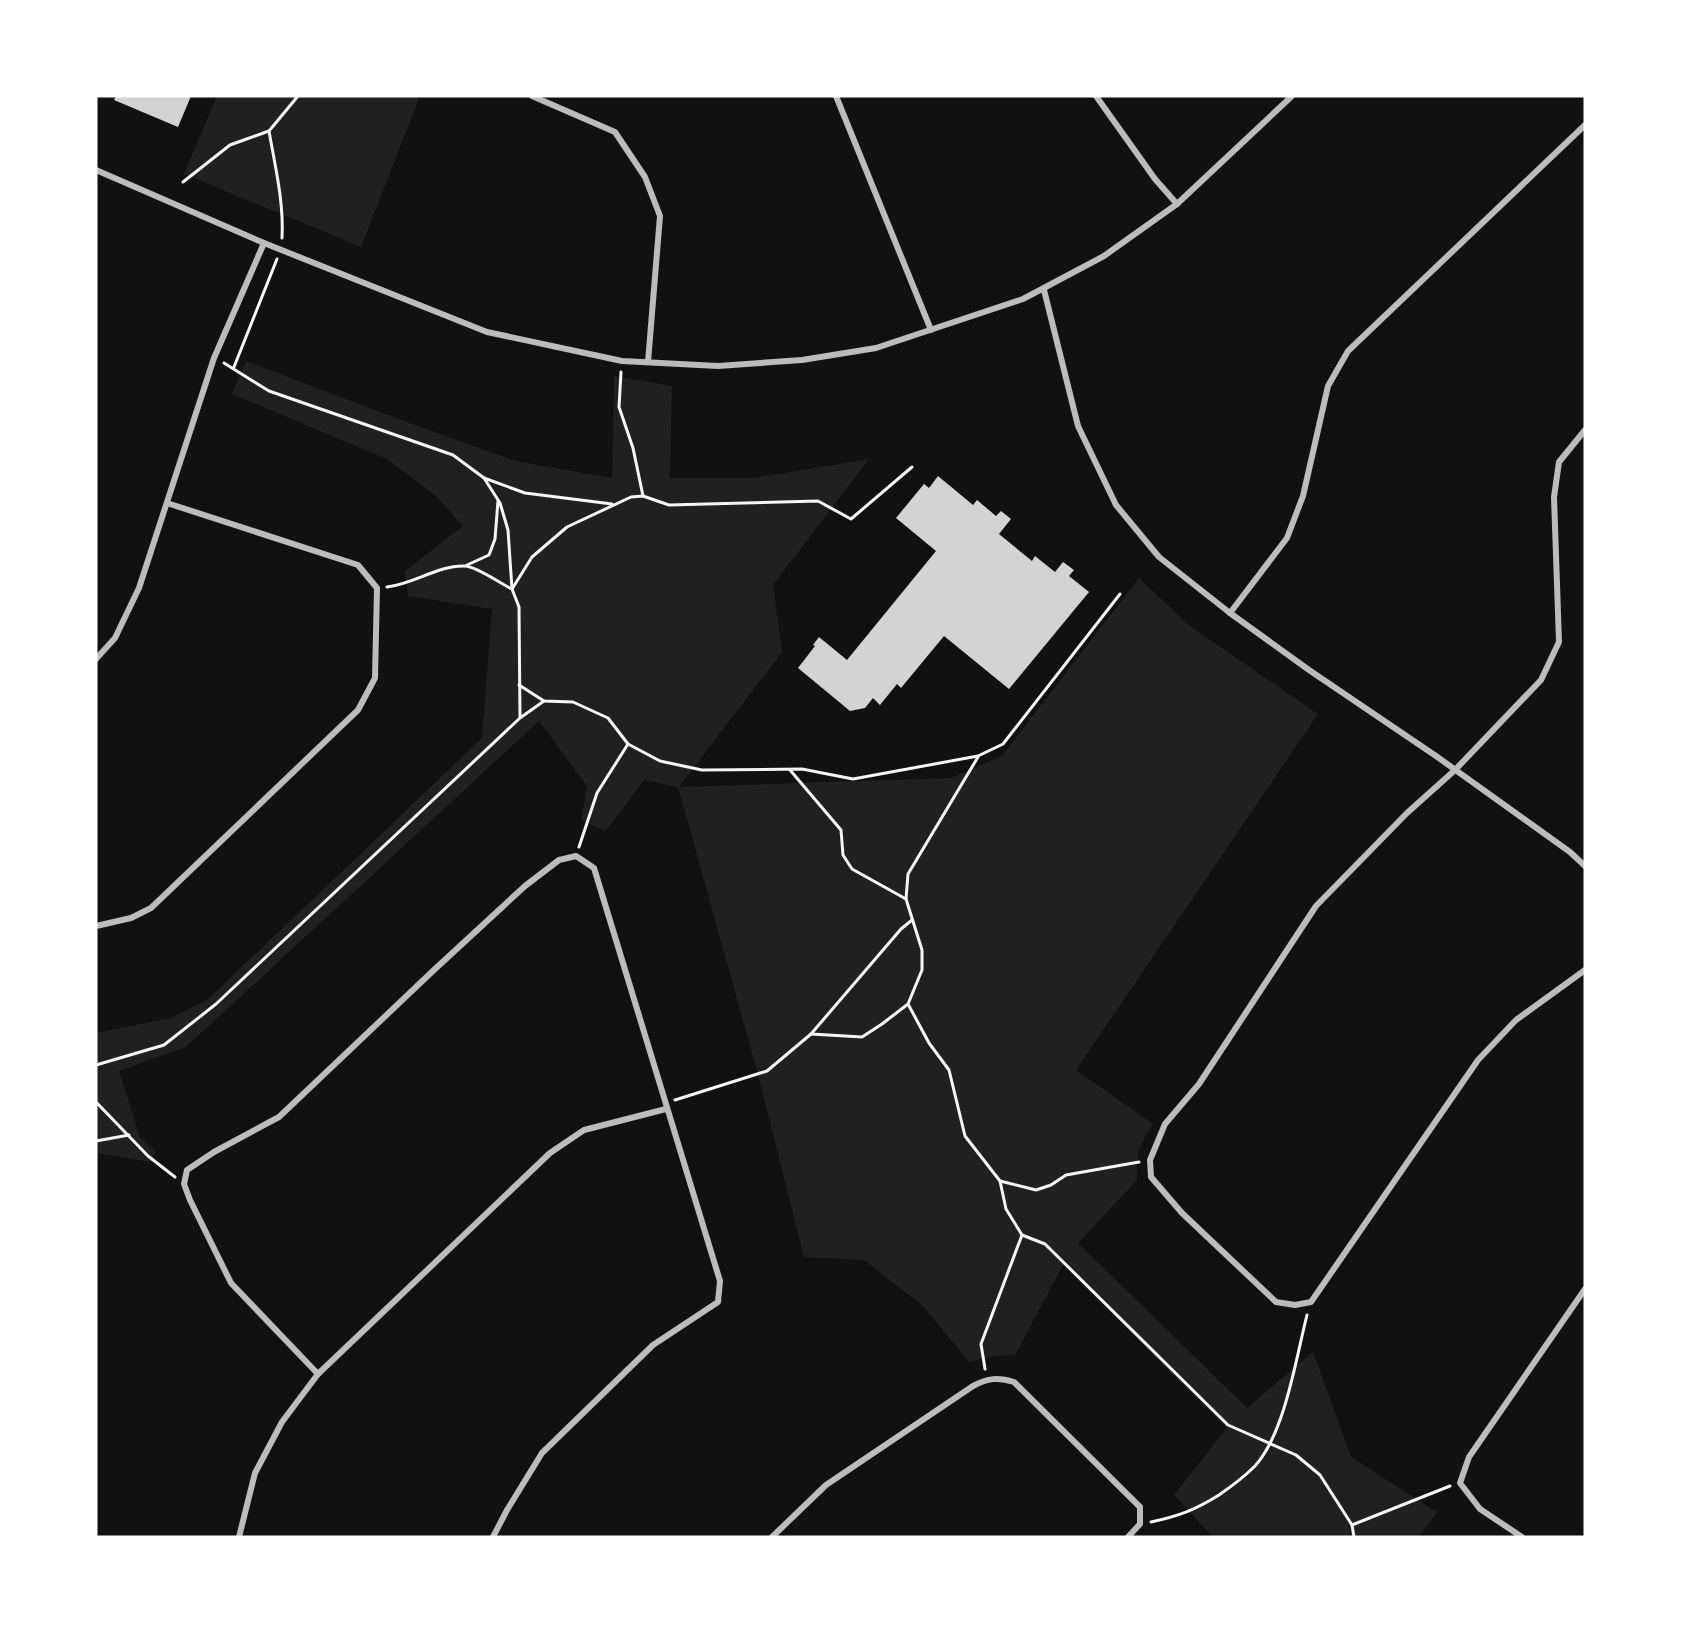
<svg xmlns="http://www.w3.org/2000/svg" width="1681" height="1633" font-family="'Asap Condensed',sans-serif">
  <style>
    .green { fill: #202020 }
    .building { fill: #d3d3d3 }
    .lines { fill: none; stroke-linecap: round; stroke-linejoin: round }
    .path { stroke: #f5f5f5; stroke-width: 3 }
    .minor { stroke: #bcbcbc; stroke-width: 6 }
  </style>
  <rect width="100%" height="100%" fill="#111"/>
  <!-- green -->
  <g class="green">
    <polygon points="217,96 420,96 361,247 184,174"/>
    <path d="M246,361L396,418L515,461L612,478L614,376L672,386L670,478H754L869,459L773,585L782,652L679,787L951,778L1002,756L1139,578L1190,626L1318,714L1076,1070L1153,1124C1139,1146 1136,1154 1137,1180L1078,1243L1247,1408L1313,1352L1351,1457L1437,1512L1419,1537H1213L1174,1495L1227,1428L1063,1265L1015,1355L994,1356L969,1362L923,1306L864,1260L804,1257L760,1082L678,787L644,780L606,831L581,820L587,786L539,721L186,1047L119,1071L140,1137L156,1152L150,1162L96,1153V1033L171,1018L207,1000L482,738L492,609L408,596L405,571L463,526L436,496L387,459L232,394Z"/>
  </g>
  <!-- building -->
  <g class="building">
    <polygon points="116,96 191,96 178,127 114,100"/>
    <polygon points="938,476 973,505 977,500 996,516 1001,511 1011,519 999,534 1032,561 1035,556 1055,572 1063,562 1074,570 1069,576 1089,592 1009,689 944,636 901,688 897,684 880,705 873,698 865,708 850,711 798,668 815,646 813,645 819,637 847,660 936,551 896,518 924,484 929,488"/>
  </g>
  <g class="lines">
    <!-- path -->
    <g class="path">
      <polyline points="183,182 230,145 269,131"/>
      <path d="M282,238C284,202 275,166 269,131L298,96"/>
      <polyline points="224,363 269,391 453,455 484,478 500,503 508,530 512,589 519,607 520,717"/>
      <polyline points="234,367 277,259"/>
      <polyline points="621,372 619,407 633,448 643,496"/>
      <polyline points="484,478 525,493 612,504"/>
      <polyline points="467,565 489,555 495,539 498,501"/>
      <path d="M387,587C414,584 438,565 465,566C476,566 501,584 512,589L532,557L567,527L631,497L643,496L669,505L818,501L851,519L912,467"/>
      <polyline points="519,685 544,701 573,702 608,718 628,744 660,761 702,770 802,769 853,779 978,756 1003,744 1120,594"/>
      <polyline points="790,770 841,830 843,855 852,869 906,899"/>
      <polyline points="579,847 597,793 628,744"/>
      <polyline points="908,1004 929,1043 949,1070 965,1136 1000,1181 1006,1209 1022,1235 1045,1244 1228,1425 1296,1455 1320,1475 1352,1525 1354,1537"/>
      <polyline points="811,1034 862,1037 882,1024 908,1004 922,970 922,950 906,899 908,874 978,757"/>
      <polyline points="96,1065 164,1045 216,1004 520,718 544,701"/>
      <polyline points="675,1100 767,1071 811,1034 901,929 912,920"/>
      <polyline points="96,1102 148,1156 175,1177"/>
      <polyline points="96,1141 129,1135"/>
      <polyline points="1000,1181 1036,1190 1051,1185 1066,1175 1139,1162"/>
      <polyline points="985,1369 981,1344 1022,1235"/>
      <path d="M1151,1522C1179,1516 1195,1510 1219,1495C1232,1486 1244,1477 1255,1466C1285,1433 1296,1358 1307,1315"/>
      <polyline points="1352,1525 1450,1486"/>
    </g>
    <!-- minor -->
    <g class="minor">
      <polyline points="532,96 615,132 645,177 660,216 648,362"/>
      <polyline points="836,96 931,330"/>
      <polyline points="1096,96 1155,179 1177,204"/>
      <polyline points="96,170 264,243 487,332 622,361 718,366 802,360 876,348 1023,299 1104,256 1177,204 1292,96"/>
      <polyline points="1044,290 1078,426 1116,505 1159,557 1230,613 1309,670 1436,756 1570,852 1585,866"/>
      <polyline points="1585,430 1559,462 1554,497 1559,642 1541,680 1455,770 1407,813 1316,906 1199,1084 1165,1124 1150,1160 1151,1177 1182,1213 1276,1302 1295,1305 1311,1302 1478,1060 1516,1020 1585,970"/>
      <polyline points="1230,613 1287,538 1303,496 1328,386 1348,351 1585,125"/>
      <polyline points="96,659 115,638 139,588 214,358 264,243"/>
      <polyline points="96,926 131,918 151,908 358,710 375,678 377,588 358,565 167,503"/>
      <polyline points="318,1374 231,1283 190,1200 184,1184 187,1170 214,1152 279,1117 435,969 525,886 559,860 576,856 594,868 720,1281 718,1302 653,1345 542,1453 507,1510 493,1537"/>
      <polyline points="239,1537 255,1473 282,1422 318,1374 550,1153 584,1130 666,1109"/>
      <path d="M772,1537L826,1485L973,1386C988,1378 998,1377 1014,1382L1140,1507V1524L1128,1537"/>
      <polyline points="1522,1537 1480,1509 1460,1483 1469,1457 1585,1289"/>
    </g>
  </g>
  <!-- border -->
  <rect width="1681" height="1633" fill="none" stroke="#ffffff" stroke-width="195"/>
</svg>
